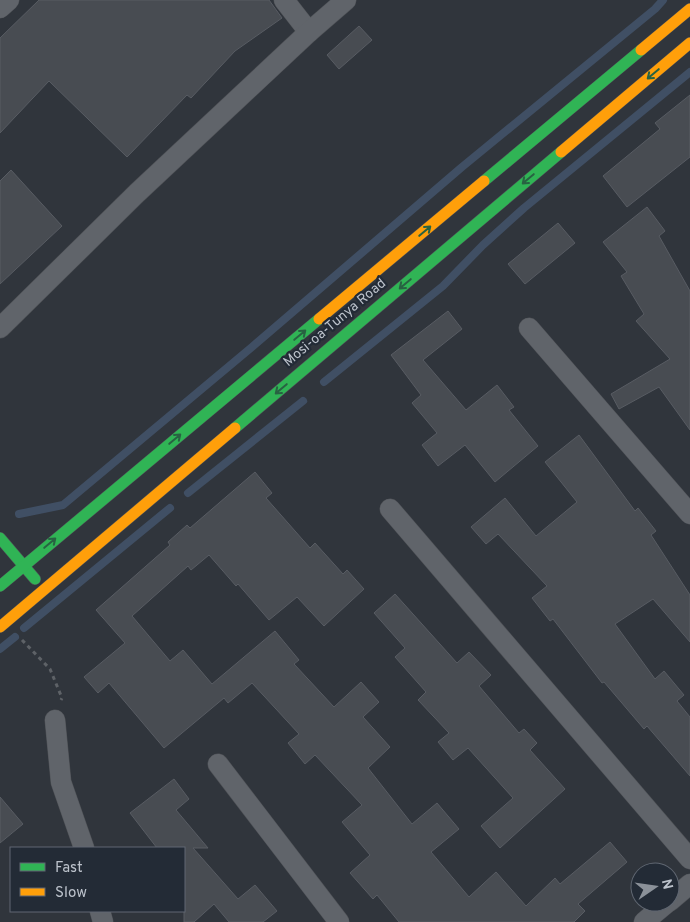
<svg xmlns="http://www.w3.org/2000/svg" width="690" height="922" font-family="Overpass,sans-serif">
  <style>
    .lines { fill: none; stroke-linecap: round; stroke-linejoin: round }
    .stream { stroke: #404f64; stroke-width: 8 }
    .building { fill: #484c52; stroke: #585c63 }
    .street-casing { stroke: #4e5156; stroke-width: 21 }
    .fast-casing { stroke: #4e5156; stroke-width: 12 }
    .slow-casing { stroke: #4e5156; stroke-width: 12 }
    .path { stroke: #5e6267; stroke-width: 3; stroke-dasharray: 4 4; stroke-linecap: butt }
    .street { stroke: #60646a; stroke-width: 20 }
    .fast { stroke: #30b455; stroke-width: 11 }
    .slow { stroke: #ff9f0a; stroke-width: 11 }
    .oneway { stroke: #286242 }
    .labels { text-anchor: middle; dominant-baseline: central; stroke-width: 4.5; stroke-linejoin: round; paint-order: stroke }
    .street-label { font-size: 14px; fill: #bcc2cb; stroke: #232b36 }
  </style>
  <rect width="100%" height="100%" fill="#30353c"/>
  <g class="lines">
    <!-- stream -->
    <g class="stream">
      <polyline points="324,382 443,286 483,245 524,208 690,72"/>
      <polyline points="188,493 303,401"/>
      <polyline points="19,514 63,505 252,347 462,167 655,9 663,0"/>
      <polyline points="24,628 170,508"/>
      <polyline points="0,649 15,637"/>
    </g>
  </g>
  <!-- building -->
  <g class="building">
    <polygon points="39,0 269,0 282,18 235,51 191,98 187,95 127,157 49,81 0,133 0,38"/>
    <polygon points="359,26 372,40 339,69 327,55"/>
    <polygon points="690,95 690,157 627,207 603,176 660,129 655,123"/>
    <polygon points="11,170 62,226 0,284 0,181"/>
    <polygon points="647,207 665,231 659,236 690,291 690,430 659,387 619,409 611,394 670,359 636,321 644,314 621,276 627,272 603,242"/>
    <polygon points="558,223 575,243 525,284 508,264"/>
    <polygon points="448,311 462,329 423,360 466,410 497,385 514,407 509,410 538,446 495,482 465,445 438,466 422,445 437,433 412,403 421,395 391,355"/>
    <polygon points="579,435 635,511 638,508 656,531 651,535 690,595 690,642 653,599 615,624 655,679 664,671 684,695 677,701 690,717 690,776 647,726 644,729 604,682 602,683 553,619 550,621 532,598 547,586 498,534 486,544 471,527 505,498 536,536 577,502 545,462"/>
    <polygon points="255,472 272,493 266,498 310,548 315,543 343,574 347,570 364,589 324,626 297,597 269,620 238,584 236,586 209,555 191,570 188,566 132,616 170,661 183,650 212,684 275,631 299,660 294,664 334,707 361,682 379,702 363,717 390,747 368,768 412,824 437,803 459,829 431,852 469,897 496,872 526,906 555,878 560,884 610,842 627,862 578,904 585,911 574,922 399,922 377,895 373,899 350,873 370,855 342,822 362,805 315,755 305,764 288,743 299,734 252,683 228,703 224,698 164,748 109,683 98,693 84,677 125,643 96,610 170,545 168,542 187,525 190,528"/>
    <polygon points="395,594 457,663 469,652 491,675 479,686 519,733 524,729 537,743 530,750 565,789 500,848 481,826 513,798 468,748 453,760 438,742 449,733 418,700 426,692 395,657 405,648 374,613"/>
    <polygon points="174,779 189,799 176,810 208,848 193,848 238,899 255,885 277,911 263,922 229,922 214,904 194,922 184,922 184,848 157,848 130,813"/>
    <polygon points="0,797 23,824 0,843"/>
  </g>
  <g class="lines">
    <!-- street casing -->
    <g class="street-casing">
      <g id="street">
        <polyline points="284,0 309,32"/>
        <polyline points="0,8 9,0"/>
        <polyline points="0,328 137,193 309,32 346,0"/>
        <polyline points="529,328 690,514"/>
        <polyline points="390,509 690,859"/>
        <polyline points="55,720 61,782 84,848"/>
        <polyline points="218,764 339,922"/>
        <polyline points="670,901 690,884"/>
        <polyline points="100,911 103,922"/>
        <polyline points="644,922 668,902"/>
      </g>
    </g>
    <!-- fast casing -->
    <g class="fast-casing">
      <g id="fast">
        <polyline points="484,181 641,50"/>
        <polyline points="235,428 561,152"/>
        <polyline points="0,538 35,579"/>
        <polyline points="0,586 319,319"/>
      </g>
    </g>
    <!-- slow casing -->
    <g class="slow-casing">
      <g id="slow">
        <polyline points="641,50 690,9"/>
        <polyline points="561,152 690,43"/>
        <polyline points="319,319 484,181"/>
        <polyline points="0,627 235,428"/>
      </g>
    </g>
    <!-- path -->
    <polyline class="path" points="22,640 50,669 62,698 61,700"/>
    <!-- street -->
    <use href="#street" class="street"/>
    <!-- fast -->
    <use href="#fast" class="fast"/>
    <!-- slow -->
    <use href="#slow" class="slow"/>
  </g>
  <!-- one-way arrows -->
  <defs><path id="oneway-shaft" d="M-6 0H5M1.5-3L5.5 0L1.5 3" fill="none" stroke-width="1.6" stroke-linecap="round" stroke-linejoin="round" transform="scale(1.25)"/></defs>
  <g class="oneway">
    <use href="#oneway-shaft" transform="translate(653 74) rotate(140)"/>
    <use href="#oneway-shaft" transform="translate(528 179) rotate(140)"/>
    <use href="#oneway-shaft" transform="translate(425 231) rotate(-40)"/>
    <use href="#oneway-shaft" transform="translate(405 284) rotate(140)"/>
    <use href="#oneway-shaft" transform="translate(300 335) rotate(-40)"/>
    <use href="#oneway-shaft" transform="translate(281 389) rotate(140)"/>
    <use href="#oneway-shaft" transform="translate(175 439) rotate(-40)"/>
    <use href="#oneway-shaft" transform="translate(50 543) rotate(-40)"/>
  </g>
  <g class="labels">
    <!-- street labels -->
    <g class="street-label">
      <text transform="translate(335 323) rotate(-40)">Mosi-oa-Tunya Road</text>
    </g>
  </g>
  <!-- legend -->
  <rect x="10" y="847" width="175" height="65" fill="#232b36" stroke="#606772"/>
  <rect x="20" y="863" width="25" height="8" fill="#30b455" stroke="#606772"/>
  <text x="55" y="872" font-size="15" fill="#bcc2cb">Fast</text>
  <rect x="20" y="888" width="25" height="8" fill="#ff9f0a" stroke="#606772"/>
  <text x="55" y="897" font-size="15" fill="#bcc2cb">Slow</text>
  <!-- north arrow -->
  <g transform="translate(655 887) rotate(77)"><circle r="24" fill="#232b36" stroke="#606772"/>
  <path d="M0-4L9 19L0 12L-9 19Z" fill="#8b9199"/>
  <text y="-8" font-size="14" font-weight="bold" text-anchor="middle" fill="#bcc2cb">N</text>
  </g>
</svg>
